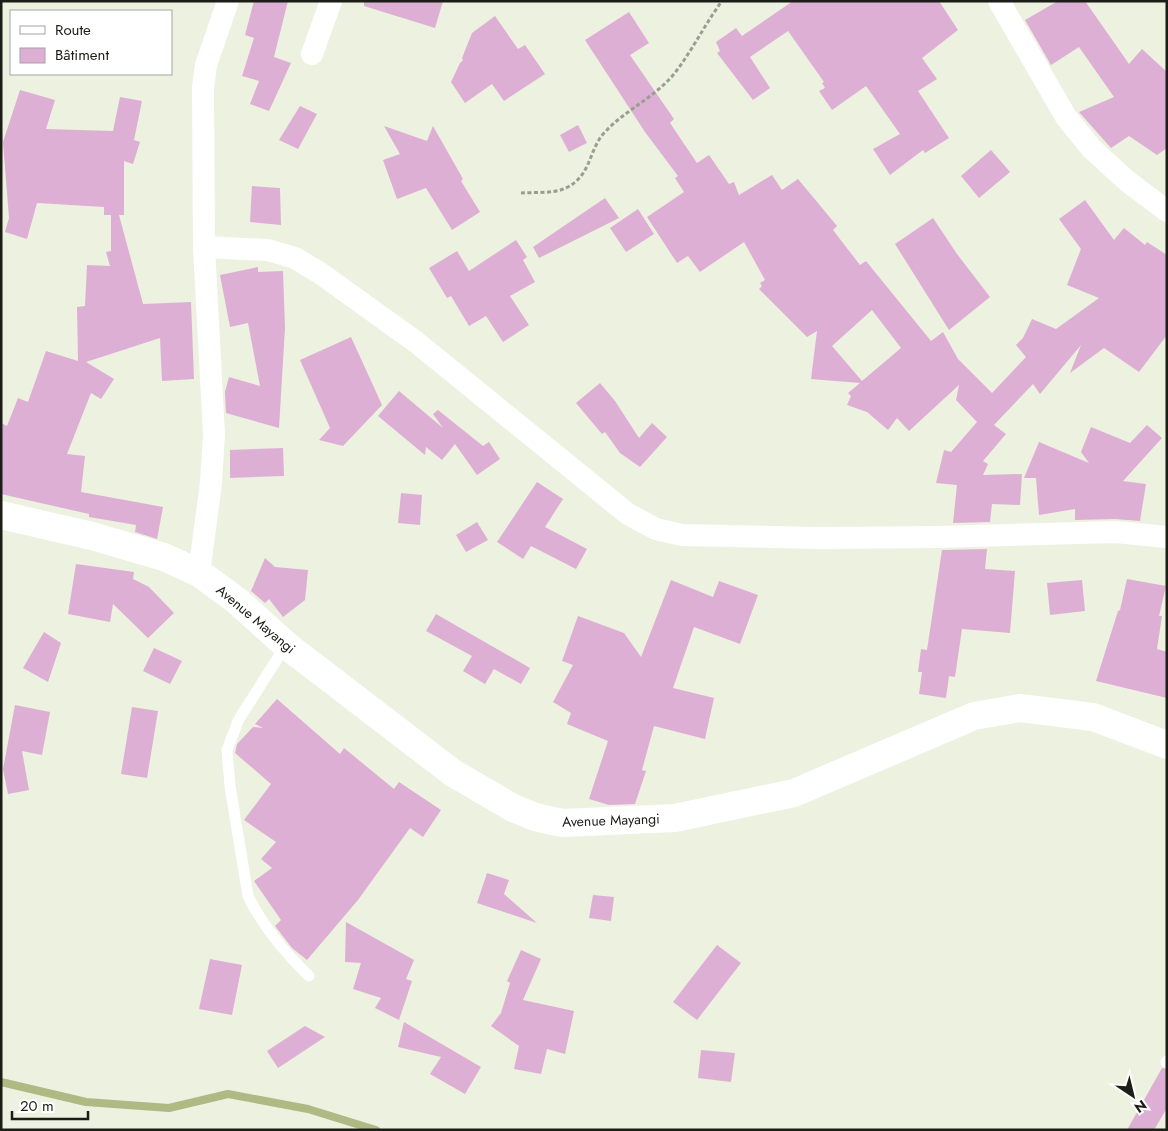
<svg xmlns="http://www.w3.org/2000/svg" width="1168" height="1131" font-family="Jost,sans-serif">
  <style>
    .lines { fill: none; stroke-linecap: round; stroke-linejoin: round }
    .stream { stroke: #aeb984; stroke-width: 8 }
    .building { fill: #deafd4; fill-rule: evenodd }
    .path { stroke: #9b9d91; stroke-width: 3; stroke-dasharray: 4 2.5; stroke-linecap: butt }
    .service { stroke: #fff; stroke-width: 11 }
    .minor { stroke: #fff; stroke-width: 22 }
    .tertiary { stroke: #fff; stroke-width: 28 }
    .labels { text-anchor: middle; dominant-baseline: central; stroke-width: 4; stroke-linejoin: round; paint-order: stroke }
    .street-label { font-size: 14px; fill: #1c1d17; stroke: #fff }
  </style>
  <rect width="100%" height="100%" fill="#edf1e0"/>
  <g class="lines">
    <!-- stream -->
    <polyline class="stream" points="1,1082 86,1102 169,1108 228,1094 308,1109 376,1130"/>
  </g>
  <!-- building -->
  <g class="building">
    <polygon points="254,1 288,1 274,57 291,63 269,111 250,104 259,81 242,76 254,38 245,35"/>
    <polygon points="364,1 443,1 435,28 364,6"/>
    <polygon points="793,1 939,1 958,30 922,58 937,79 918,91 949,138 925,153 923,150 890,175 873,149 900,134 866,86 832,110 819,91 825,88 822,83 824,82 788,31 750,57 770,88 753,100 717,53 720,51 716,42 736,28 742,36"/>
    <polygon points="1058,1 1085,1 1129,64 1142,49 1167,72 1167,148 1157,155 1129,136 1111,148 1079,112 1114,97 1079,47 1051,65 1025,20"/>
    <path d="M629,12L649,43L630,55L674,119L670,123L697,163L709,155L729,184L734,182L739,195L772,175L782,190L798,179L837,226L833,230L860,265L866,261L931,341L943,332L958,359L992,393L1026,357L1016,345L1023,338L1032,319L1056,329L1099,298L1067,285L1081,249L1059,219L1085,200L1114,240L1124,228L1145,245L1147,242L1167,255V335L1139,372L1104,348L1070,373L1081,345L1040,394L1033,384L994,425L1006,434L983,461L988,464L983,475L1022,474L1020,505L992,504L990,522L953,523L957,485L936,483L944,450L951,452L977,422L956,400L959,385L909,431L897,418L888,430L867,412L847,405L851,396L848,393L860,383L811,379L817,331L807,337L759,289L762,286L760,283L765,280L744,242L700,272L688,256L677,263L647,217L684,192L675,178L678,176L645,132L585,40ZM872,310L901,348L862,381L832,346Z"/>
    <polygon points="495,16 518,49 525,45 545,74 504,101 492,84 465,103 451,82 460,63 463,60 462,58 472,33"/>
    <polygon points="20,90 55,100 46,129 113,131 120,97 142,101 134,140 140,142 133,164 124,161 124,215 119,215 143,304 191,302 194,379 162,381 160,338 86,362 114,379 101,399 91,393 67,454 85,456 81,492 163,507 157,539 135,532 136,525 89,517 89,514 1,494 1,423 7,426 18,398 28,402 46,351 78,361 77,307 85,306 87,265 110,266 106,252 111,251 111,215 104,215 104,207 37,203 27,239 5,232 9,218 3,142"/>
    <polygon points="300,106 317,114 298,149 279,140"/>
    <polygon points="578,125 587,143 569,152 560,135"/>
    <polygon points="384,126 427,141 433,126 463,179 461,181 480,212 452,230 426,188 397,199 383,160 400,154"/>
    <polygon points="991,150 1010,172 979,198 961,176"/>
    <polygon points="252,186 280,188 281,225 250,222"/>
    <polygon points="605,198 619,218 539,258 533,247"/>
    <polygon points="638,209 654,234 626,252 610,228"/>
    <polygon points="933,218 957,254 990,297 949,330 895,244"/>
    <polygon points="516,240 527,257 523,260 535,282 510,296 529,325 503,342 486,316 469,326 451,296 447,298 429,268 457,251 469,271"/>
    <polygon points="258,267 258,272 283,271 285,328 279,428 226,413 225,392 229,377 260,386 248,323 230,327 220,275"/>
    <polygon points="351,337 382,405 343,446 319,440 330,428 300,360"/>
    <polygon points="600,383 615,401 639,438 652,423 667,437 640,467 620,453 605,432 602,434 576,403"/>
    <polygon points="399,391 443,428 433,414 438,410 483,446 489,442 500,459 477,475 455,444 442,460 426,447 425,455 378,416"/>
    <polygon points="1147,425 1162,438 1123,481 1146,484 1140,521 1115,519 1075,520 1075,509 1039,515 1036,478 1024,478 1039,442 1089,463 1081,452 1091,427 1130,443"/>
    <polygon points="283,448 284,476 230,478 230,450"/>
    <polygon points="537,482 563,499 545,527 587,549 576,569 531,546 523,559 497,542"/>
    <polygon points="401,493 422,495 420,525 398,523"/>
    <polygon points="477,522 488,540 466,552 456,535"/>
    <polygon points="987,549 985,569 1015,571 1010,633 962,629 955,677 949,676 946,698 919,694 922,672 918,672 921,649 927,650 942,550"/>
    <polygon points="265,558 275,567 308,570 305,600 283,617 269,599 265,603 251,591"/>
    <polygon points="76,564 134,572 133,579 149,587 174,613 148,638 113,604 110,622 68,614"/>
    <polygon points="1127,579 1166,586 1159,616 1162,616 1157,649 1167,652 1167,698 1096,681 1118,611 1120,610"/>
    <polygon points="671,580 713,597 719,581 758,595 740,644 694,627 673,688 714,698 705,739 654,726 642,770 646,771 635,804 609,805 589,799 608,741 567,724 571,713 553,702 573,665 562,661 578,616 624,633 641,657"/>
    <polygon points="1082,580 1085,611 1050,615 1047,583"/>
    <polygon points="436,614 530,668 521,684 494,669 485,684 463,671 472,656 426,631"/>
    <polygon points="44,632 61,643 48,682 23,668"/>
    <polygon points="154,648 182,661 170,684 143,671"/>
    <polygon points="277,699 340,754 344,748 394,789 399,782 441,810 423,837 410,828 358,900 307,960 292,948 275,926 281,920 254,881 272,868 261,859 276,842 244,820 271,784 235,753 237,744 253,727 263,728 255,724"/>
    <polygon points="15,705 50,712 42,755 22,751 29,790 8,794 3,769"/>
    <polygon points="132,707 158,711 147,778 121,774"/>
    <polygon points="487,873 509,880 504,894 537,923 477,903"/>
    <polygon points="593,895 614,897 611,921 589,918"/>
    <polygon points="346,922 414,960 406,979 412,981 399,1020 375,1008 381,998 353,989 361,963 345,962"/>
    <polygon points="717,945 741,963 697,1020 673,1002"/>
    <polygon points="521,950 541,959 523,1000 574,1011 565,1054 547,1049 541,1074 514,1069 519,1046 491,1026 501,1013 510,983 507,981"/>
    <polygon points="210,959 242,965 232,1015 199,1009"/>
    <polygon points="404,1022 481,1067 465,1094 430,1074 441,1057 398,1047"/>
    <polygon points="305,1026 325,1037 278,1068 267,1051"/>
    <polygon points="701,1050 735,1053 731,1082 698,1078"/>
    <polygon points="1162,1068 1167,1069 1167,1108 1154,1130 1127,1130"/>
  </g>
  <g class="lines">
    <!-- path -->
    <path class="path" d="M521,193C535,192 553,194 566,188C592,175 588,151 604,133C625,110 654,98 674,74C692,51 705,24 722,1"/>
    <!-- service -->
    <g class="service">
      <path d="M286,645L239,719L227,750L230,786L248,896C263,926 285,953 309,976"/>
      <polyline points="1166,1062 1167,1061"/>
    </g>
    <!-- minor -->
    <g class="minor">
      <polyline points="999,1 1066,117 1092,149 1127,181 1167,211"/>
      <polyline points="312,54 331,1"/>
      <polyline points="204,247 268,250 295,258 320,273 416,342 628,514 656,529 682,535 821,538 937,537 1115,532 1167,537"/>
      <polyline points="199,573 211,483 214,434 204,247 203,88 206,65 228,1"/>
    </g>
    <!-- tertiary -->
    <polyline class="tertiary" points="1,515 92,536 164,557 199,573 236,600 286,645 453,773 513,808 535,817 562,823 675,818 794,793 974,716 1020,708 1093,717 1167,745"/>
  </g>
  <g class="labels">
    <!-- street labels -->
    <g class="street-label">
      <text transform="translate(256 619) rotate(40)">Avenue Mayangi</text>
      <text transform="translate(611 820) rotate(-2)">Avenue Mayangi</text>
    </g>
  </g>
  <!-- border -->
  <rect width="1168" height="1131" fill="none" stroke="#1c1d17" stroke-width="5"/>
  <!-- legend -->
  <rect x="10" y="10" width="162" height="65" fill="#ffffff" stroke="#a4a5a2"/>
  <rect x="20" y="26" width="25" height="8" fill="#ffffff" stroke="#a4a5a2"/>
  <text x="55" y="35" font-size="15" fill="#1c1d17">Route</text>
  <rect x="20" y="48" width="25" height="15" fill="#deafd4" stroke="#a4a5a2"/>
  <text x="55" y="60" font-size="15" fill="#1c1d17">Bâtiment</text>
  <!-- north arrow -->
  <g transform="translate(1133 1096) rotate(145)" stroke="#ffffff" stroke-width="4" paint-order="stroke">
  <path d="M0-4L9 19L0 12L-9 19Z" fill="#1c1d17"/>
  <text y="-8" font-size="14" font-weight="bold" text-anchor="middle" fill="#1c1d17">N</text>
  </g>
  <!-- scale -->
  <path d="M12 1111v8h76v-8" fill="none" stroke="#1c1d17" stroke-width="2.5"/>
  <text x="20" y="1111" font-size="15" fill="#1c1d17" stroke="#ffffff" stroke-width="4" paint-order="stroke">20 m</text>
</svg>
